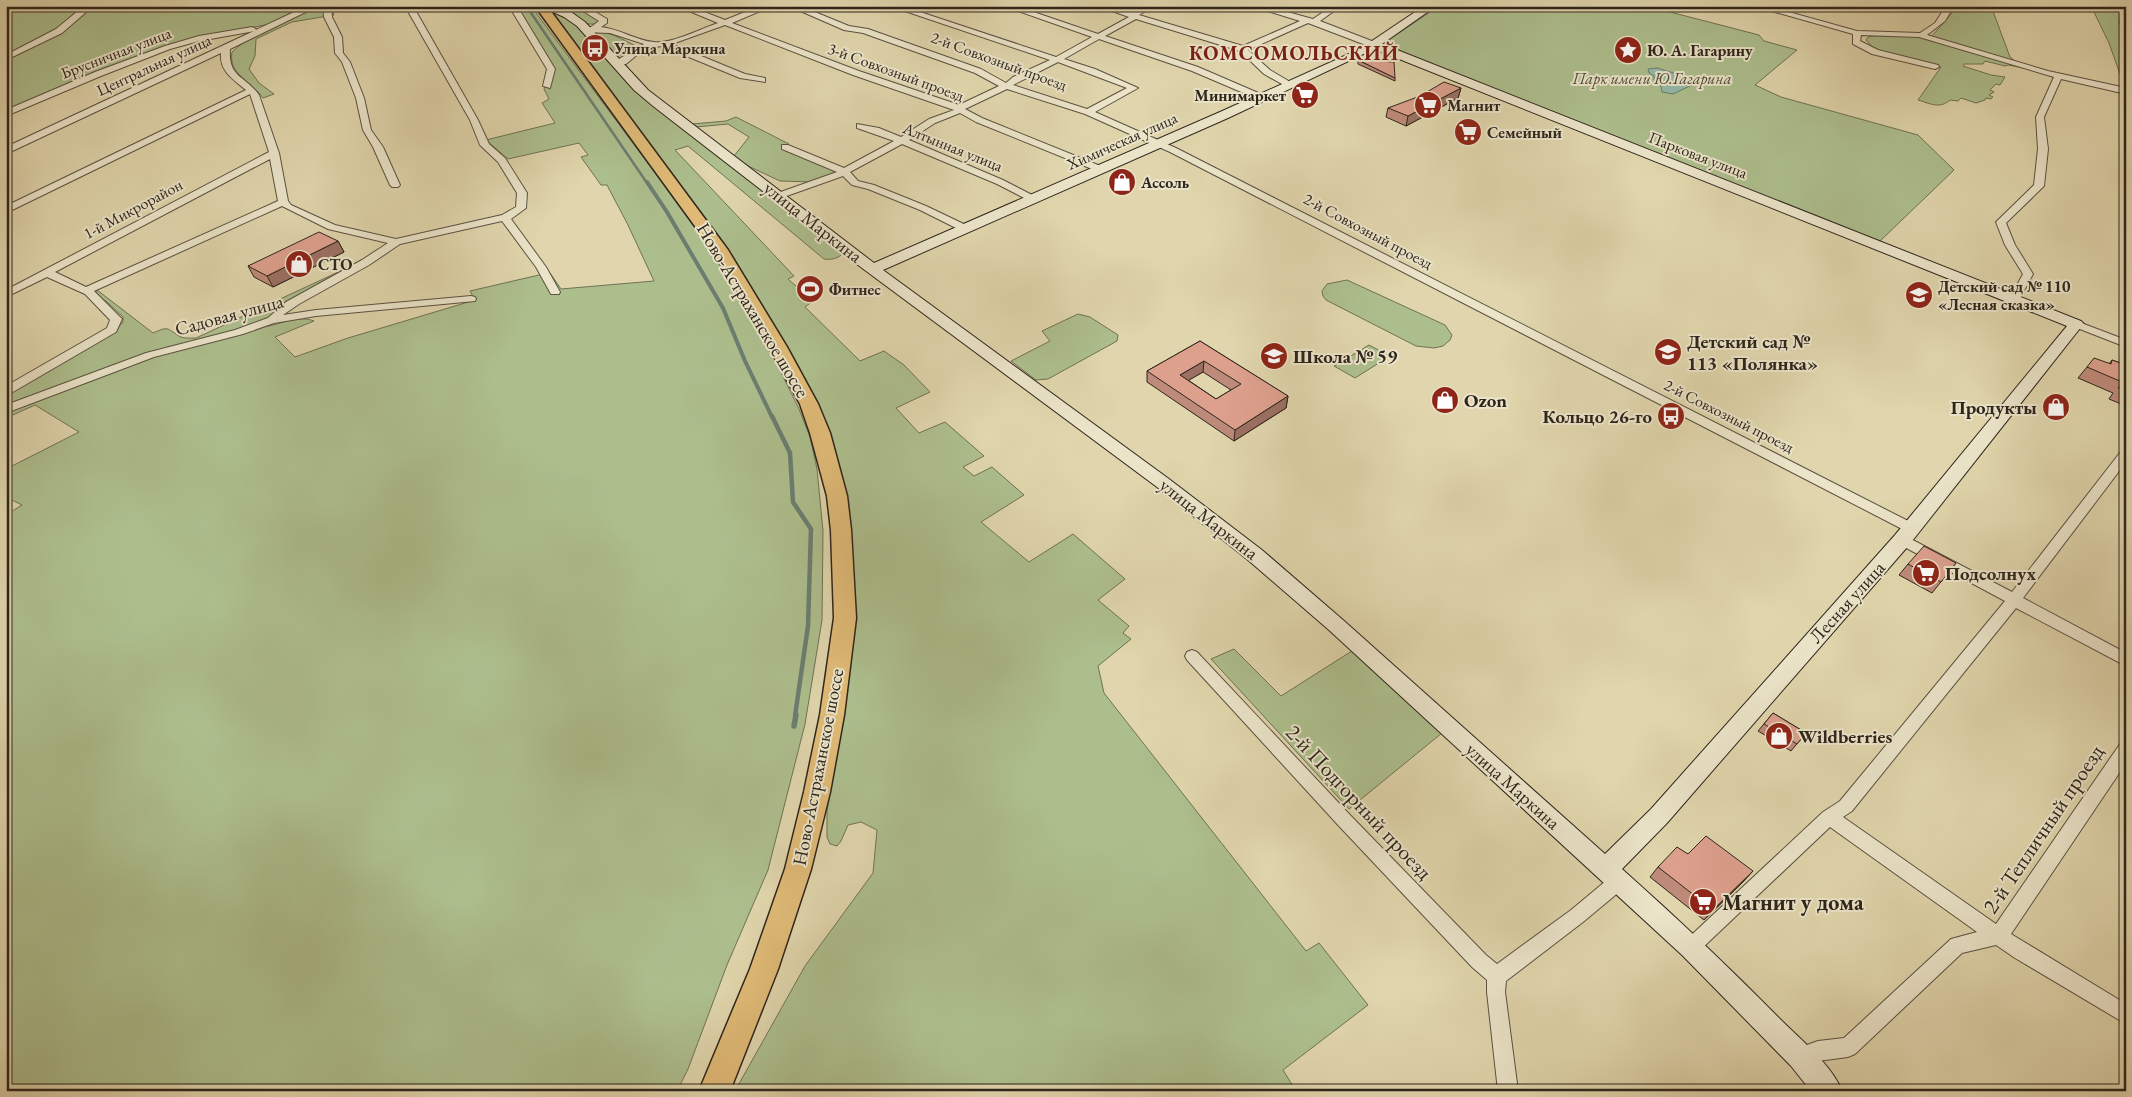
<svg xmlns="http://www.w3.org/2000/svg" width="2132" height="1097" font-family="'EB Garamond',serif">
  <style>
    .green { fill: #adbe8d; stroke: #6e7254 }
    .water { fill: #94b9aa; stroke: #6b7e71 }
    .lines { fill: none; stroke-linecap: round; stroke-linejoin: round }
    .stream-far3 { stroke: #6b7e71; stroke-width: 2.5 }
    .stream-far2 { stroke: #6b7e71; stroke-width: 4 }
    .stream-far1 { stroke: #6b7e71; stroke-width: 4.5 }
    .stream { stroke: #6b7e71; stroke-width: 5.5 }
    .street-casing { stroke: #5a5140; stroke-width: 2 }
    .secondary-casing { stroke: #2e251c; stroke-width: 2 }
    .primary-casing { stroke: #2e251c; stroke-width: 3 }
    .street { fill: #ebe4c9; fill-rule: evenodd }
    .secondary { fill: #ebe4c9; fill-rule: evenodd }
    .primary { fill: #e0ba76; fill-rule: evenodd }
    .wall { fill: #be8a79; stroke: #2e251c; fill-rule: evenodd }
    .shaded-wall { fill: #9b7063; stroke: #2e251c }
    .building { fill: #dda08d; stroke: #2e251c; fill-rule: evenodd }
    .labels { text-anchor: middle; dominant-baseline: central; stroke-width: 4; stroke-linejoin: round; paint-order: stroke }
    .far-poi-label { font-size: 16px; font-weight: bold; fill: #2e251c; stroke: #ebe4c9; text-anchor: start }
    .far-street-label { font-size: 16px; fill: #2e251c; stroke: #ebe4c9 }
    .far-park-label { font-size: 16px; font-style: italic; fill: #4e4b38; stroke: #ebe4c9 }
    .street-label { font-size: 19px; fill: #2e251c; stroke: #ebe4c9 }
    .poi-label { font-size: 19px; font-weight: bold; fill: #2e251c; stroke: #ebe4c9; text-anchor: start }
    .far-district-label { font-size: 20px; font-weight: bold; letter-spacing: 1px; fill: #7a1f14; stroke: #ebe4c9 }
    .near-street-label { font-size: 22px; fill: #2e251c; stroke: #ebe4c9 }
    .near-poi-label { font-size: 22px; font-weight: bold; fill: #2e251c; stroke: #ebe4c9; text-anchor: start }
  </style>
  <rect width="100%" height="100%" fill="#e0d5ac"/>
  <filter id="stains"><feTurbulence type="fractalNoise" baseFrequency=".004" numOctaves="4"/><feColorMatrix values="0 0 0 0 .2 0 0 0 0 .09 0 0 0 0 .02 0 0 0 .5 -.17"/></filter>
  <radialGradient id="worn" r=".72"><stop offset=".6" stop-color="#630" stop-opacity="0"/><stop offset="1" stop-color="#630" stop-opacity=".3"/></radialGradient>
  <!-- green -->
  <g class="green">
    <polygon points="6,6 287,6 283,9 294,11 270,24 194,39 6,111"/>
    <path d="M319,6H331L334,15L292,22L256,39L255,56L249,69L259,83L274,94L263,98C251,81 228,75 232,52L247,39Z"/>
    <path d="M516,6H531L714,252L769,348L799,409L810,437L817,469L823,531L822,620L805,724L768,870L727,965L688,1069L677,1091H6V515L22,505L6,497V469L79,432L35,405L6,418V396L23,383L115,331L123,322V317L108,303L95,293L97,290L153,333C169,326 166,328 179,336C184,339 191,338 196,338L362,261L274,312L261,327C279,326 296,314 314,321L275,337L295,357L348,338L475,300L470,291L539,275L550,273L561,289L654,281L628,225L607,185H601L581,157L588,155L579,143L508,159L486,140L555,123L542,103L549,99L544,89L548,78H553L554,69Z"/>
    <polygon points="560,6 577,6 599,21 595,24 586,24 570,11"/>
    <polygon points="1439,6 1647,6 1759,35 1764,41 1797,50 1755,85 1781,97 1918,135 1954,170 1879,242 1394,49 1387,44 1387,41"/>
    <path d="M1954,6H1991L2010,57L2024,68L2008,65L2005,66L1985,61L1983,64H1964L1963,66L1991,75L2005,77L2000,85L1996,84L1990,90L1994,92L1989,95L1993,97L1991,99L1986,98L1985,100L1976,103L1961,98L1958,101L1950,100C1940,109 1931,104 1918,100L1941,67L1876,51L1866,40L1868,37L1874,36H1932L1952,13Z"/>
    <polygon points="2091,6 2126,6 2119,21 2121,28 2120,42 2126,43 2122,74 2120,74 2109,43"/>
    <path d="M554,13L563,15L584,32L633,88L843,252C840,259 830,260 824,259L688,146L675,150L794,276L788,279L813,301L805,307L860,361L884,351L904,365L930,392L896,408L919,433L945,422L984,456L963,467L974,476L992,467L1024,495L981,522L1029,562L1073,534L1125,579L1098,600L1129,626L1123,633L1131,639L1098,666L1104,693L1306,951L1319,943L1368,1005L1283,1070L1296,1091H735L805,966L873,873L877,830L861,822L848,825L841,841L837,846L830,844L827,837V811L847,689L845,495L828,432L783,345L552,15Z"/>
    <path d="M595,31C610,32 622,39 636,46L637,50L620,61L594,33Z"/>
    <polygon points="736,117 789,144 783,147 836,170 837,173 814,182 780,181 746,165 734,156 749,137 728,124 696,127 692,124 726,121"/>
    <polygon points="1347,280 1445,325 1452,335 1450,340 1443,346 1434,348 1416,346 1326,300 1323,296 1322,291 1327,284"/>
    <polygon points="1078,314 1090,317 1118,335 1117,341 1048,379 1036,380 1011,361 1050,341 1042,331"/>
    <polygon points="1369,345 1390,356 1355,378 1334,366"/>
    <polygon points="1234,649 1281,696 1355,649 1442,733 1349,809 1211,659"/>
  </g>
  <!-- water -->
  <polygon class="water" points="1657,68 1687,77 1694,84 1673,94 1662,92 1661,86 1654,80 1654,76 1649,73 1648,69"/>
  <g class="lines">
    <!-- stream-far3 -->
    <polyline class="stream-far3" points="529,10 647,183"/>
    <!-- stream-far2 -->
    <polyline class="stream-far2" points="647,182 667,212 723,308 745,361 772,417"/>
    <!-- stream-far1 -->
    <polyline class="stream-far1" points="772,416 790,453 793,502 811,529 808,626 795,716"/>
    <!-- stream -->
    <polyline class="stream" points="794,726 796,715"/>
    <!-- street casing -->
    <g class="street-casing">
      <g id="street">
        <polygon points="84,6 93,6 62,33 6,60 6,55 56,29"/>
        <path d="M307,6H318L230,49C228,78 245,75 259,95L279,153L288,201L291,205L335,225L396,239L502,215L516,207L517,193L498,162L480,145L470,120L405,6H413L478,120L489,144L505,158L527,193L526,208L511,219L546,267L560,292L559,294H551L536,267L502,221L400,244L369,265L299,304L283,315L316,310L471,296L475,297L476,299L475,301L316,316L274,323L243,334L154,357L6,413V405L146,353L235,330L268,318L286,302L362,260L388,243L328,229L282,206L94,291L122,319L116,332L6,396V386L107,328L110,320L85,294L47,277L6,297V290L269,152L250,94L6,213V206L246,90C234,80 219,71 221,53L6,154V147ZM270,159L278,201L86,287L55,272Z"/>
        <polygon points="323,6 331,6 332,17 342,37 343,53 350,62 364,98 371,130 383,147 400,185 398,187 392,187 390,185 373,147 363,130 356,98 342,62 335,53 334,37 324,17"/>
        <polygon points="509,6 517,6 555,69 550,88 543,86 547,69"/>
        <path d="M575,6H585L607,19V23L601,27C620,29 637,41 654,42C672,44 700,29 718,23L677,6H689L725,20L760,6H772L732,23L859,71L959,105L999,86L975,73L863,33L844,30L789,6H800L849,26L868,29L981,69L1006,83L1013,77L1050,60L890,6H902L1056,57L1092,37L1004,6H1016L1098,34L1129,17L1098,6H1111L1131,12L1144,6H1154L1139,15L1243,46L1300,21L1251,6H1265L1313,19L1332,6H1341L1320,21L1377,43V47H1371L1308,23L1248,50L1270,70L1292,83V87L1289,88L1264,74L1240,51L1136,19L1105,36L1198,67L1263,95L1264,97L1260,100L1192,71L1099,39L1064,59L1095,69L1138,88L1095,112L1176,148L1916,525L1918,528L1916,531H1906L1170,152L1085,114L1007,89L965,109L982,118L1103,167V171H1097L976,122L960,113L935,123L909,140L1003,180L1036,197V201H1030L997,184L902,144L850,172L858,181L874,185L926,206L970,227V231H962L920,210L868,189L852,185L843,176L781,198H775V194L837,172L782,149V145H788L844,168L894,141L857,128V124L879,128L901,137L929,119L954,110L853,75L725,25L672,44L745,74L765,78V82L740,78L662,46L644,49L626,64L614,66V62L644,44L610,33L584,32V28L591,27L599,21ZM1058,62L1127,88L1087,109L1013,85Z"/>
        <polygon points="1754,6 1767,6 1857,31 1920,33 1935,23 1946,6 1954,6 1945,21 1927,35 2048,71 2126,88 2126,94 2061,79 2044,117 2048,149 2044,186 2006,223 2015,245 2033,274 2019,300 2011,300 2010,298 2023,274 2005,245 1996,222 2034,185 2038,149 2036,117 2054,77 1919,37 1861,35 1860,41 1878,50 1938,65 1939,67 1935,69 1872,54 1853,44 1853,34"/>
        <polygon points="252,27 256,29 255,31 199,41 170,49 101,76 6,116 6,110 95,72 165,46 199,36"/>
        <polygon points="2076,321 2126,340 2126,347 2072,326 2070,324"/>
        <polygon points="2126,449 2126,462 2023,598 2126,653 2126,666 2016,608 1852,811 1843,817 1996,924 2120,744 2126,742 2126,763 2011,934 2126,1004 2126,1024 2015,958 1996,945 1962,953 1855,1054 1848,1057 1818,1061 1800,1067 1793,1064 1790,1057 1793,1050 1818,1041 1844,1038 1951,939 1977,932 1830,827 1697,953 1691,956 1685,953 1682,947 1685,941 1823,812 1840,801 2005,601 1897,543 1895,540 1897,537 1907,537 2012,592 2122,450"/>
        <polygon points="1192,650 1197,652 1351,816 1486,955 1497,964 1571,910 1613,875 1619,873 1625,875 1628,881 1625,887 1583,922 1506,981 1505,992 1518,1091 1498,1091 1487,992 1487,980 1472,967 1339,826 1187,660 1185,656 1187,652"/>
      </g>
    </g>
    <!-- secondary casing -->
    <g class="secondary-casing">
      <path id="secondary" d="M542,6L559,7L571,12L585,22L648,90L874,263L1220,112L1360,49L1424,6H1436L1382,44L2081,321L2084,324L2081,327L1909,545L1667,823L1622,869C1676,917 1729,967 1780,1019C1800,1039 1832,1065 1842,1091H1811L1791,1066L1682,955L1329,630L1248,560L1157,487L858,265L653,106L634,90L577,26L564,17L553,12L539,11L538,9ZM1374,49L2067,326L1895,535L1651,809L1605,854L1343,620L1262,550L1169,479L883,270L1228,118Z"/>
    </g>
    <!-- primary casing -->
    <g class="primary-casing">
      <polygon id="primary" points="535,6 547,6 728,250 787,347 818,404 830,433 847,496 851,530 856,618 844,715 830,792 811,869 778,969 730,1091 699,1091 750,969 785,869 804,792 820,715 834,618 831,530 827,496 810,433 800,404 769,347 713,251"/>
    </g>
    <!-- street -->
    <use href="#street" class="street"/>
    <!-- secondary -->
    <use href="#secondary" class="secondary"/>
    <!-- primary -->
    <use href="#primary" class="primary"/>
  </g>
  <!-- wall -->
  <g class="wall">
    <polygon points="1358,60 1395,78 1395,81 1358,64"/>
    <polygon points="1461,88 1458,98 1406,126 1386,117 1388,108"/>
    <polygon points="338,241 344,252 273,287 254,277 248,266"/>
    <path d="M1200,341L1288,396L1286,408L1234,441L1147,382V371ZM1203,372L1231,390L1216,399L1188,380Z"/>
    <polygon points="2112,360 2126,365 2126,406 2109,399 2113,393 2078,378 2087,367 2109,364"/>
    <polygon points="1956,563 1932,593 1899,575 1908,564"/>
    <polygon points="1773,713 1806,733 1791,751 1758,731"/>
    <polygon points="1688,854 1744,881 1704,920 1650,877 1658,867"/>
  </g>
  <!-- shaded-wall -->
  <g class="shaded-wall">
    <polygon points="1461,88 1458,98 1406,126 1408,116"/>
    <polygon points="338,241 344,252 273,287 267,276"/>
    <polygon points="1204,361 1203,372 1179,386 1180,375"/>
    <polygon points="1288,396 1286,408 1234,441 1235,430"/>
    <polygon points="1753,871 1744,881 1704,920 1713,910"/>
  </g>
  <!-- building -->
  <g class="building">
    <polygon points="1358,60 1394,62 1395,78"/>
    <polygon points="1444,82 1461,88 1408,116 1388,108 1420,96"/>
    <polygon points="319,232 338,241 267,276 248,266"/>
    <path d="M1200,341L1288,396L1235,430L1147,371ZM1204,361L1241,384L1216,399L1180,375Z"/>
    <polygon points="2094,358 2111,364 2112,360 2126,365 2126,391 2118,388 2122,382 2087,367"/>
    <polygon points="1924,546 1956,563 1941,582 1908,564"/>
    <polygon points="1773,713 1806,733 1797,744 1764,724"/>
    <polygon points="1706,836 1753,871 1713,910 1658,867 1677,847 1688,854"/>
  </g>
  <!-- icons -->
  <defs>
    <g id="bus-disc" transform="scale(1.4375)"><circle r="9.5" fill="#8f2418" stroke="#ebe4c9"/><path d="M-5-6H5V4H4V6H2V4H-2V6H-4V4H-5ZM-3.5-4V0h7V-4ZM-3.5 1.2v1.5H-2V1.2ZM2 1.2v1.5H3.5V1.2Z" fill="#fff"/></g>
    <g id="sight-disc" transform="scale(1.4375)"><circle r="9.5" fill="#8f2418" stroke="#ebe4c9"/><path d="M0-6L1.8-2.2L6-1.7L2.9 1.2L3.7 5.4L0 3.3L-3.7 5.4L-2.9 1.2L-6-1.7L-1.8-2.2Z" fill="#fff"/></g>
    <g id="supermarket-disc" transform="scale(1.4375)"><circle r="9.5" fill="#8f2418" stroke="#ebe4c9"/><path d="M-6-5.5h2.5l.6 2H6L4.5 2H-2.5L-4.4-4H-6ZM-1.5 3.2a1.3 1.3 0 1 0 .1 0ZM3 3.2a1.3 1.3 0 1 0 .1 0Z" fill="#fff"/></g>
    <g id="shop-disc" transform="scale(1.4375)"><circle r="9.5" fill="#8f2418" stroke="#ebe4c9"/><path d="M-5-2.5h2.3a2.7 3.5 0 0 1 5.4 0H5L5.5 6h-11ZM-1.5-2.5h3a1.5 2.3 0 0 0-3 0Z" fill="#fff"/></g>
    <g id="stadium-disc" transform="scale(1.4375)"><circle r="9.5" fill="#8f2418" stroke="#ebe4c9"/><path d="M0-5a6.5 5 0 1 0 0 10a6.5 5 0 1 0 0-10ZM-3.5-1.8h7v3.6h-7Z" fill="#fff"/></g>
    <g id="school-disc" transform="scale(1.4375)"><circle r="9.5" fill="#8f2418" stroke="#ebe4c9"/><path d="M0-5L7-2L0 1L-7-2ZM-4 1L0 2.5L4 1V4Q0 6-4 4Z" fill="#fff"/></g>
  </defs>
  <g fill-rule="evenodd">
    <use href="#bus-disc" x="595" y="48"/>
    <use href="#sight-disc" x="1628" y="50"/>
    <use href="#supermarket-disc" x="1305" y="95"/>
    <use href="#supermarket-disc" x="1428" y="105"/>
    <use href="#supermarket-disc" x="1468" y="132"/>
    <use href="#shop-disc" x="1122" y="182"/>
    <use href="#shop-disc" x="299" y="264"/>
    <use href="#stadium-disc" x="810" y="289"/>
    <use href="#school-disc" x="1919" y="295"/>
    <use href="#school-disc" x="1668" y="352"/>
    <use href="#school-disc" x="1274" y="356"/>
    <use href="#shop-disc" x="1445" y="400"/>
    <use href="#shop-disc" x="2056" y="407"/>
    <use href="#bus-disc" x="1671" y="416"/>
    <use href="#supermarket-disc" x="1926" y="573"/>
    <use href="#shop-disc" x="1779" y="736"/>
    <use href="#supermarket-disc" x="1703" y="902"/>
  </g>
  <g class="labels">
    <!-- far-poi labels -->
    <g class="far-poi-label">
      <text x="614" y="48">Улица Маркина</text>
      <text x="1647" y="50">Ю. А. Гагарину</text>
      <text x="1286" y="95" text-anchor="end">Минимаркет</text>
      <text x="1447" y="105">Магнит</text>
      <text x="1487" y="132">Семейный</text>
      <text x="1141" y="182">Ассоль</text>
      <text x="318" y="264">СТО</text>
      <text x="1938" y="286">Детский сад № 110<tspan x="1938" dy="18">«Лесная сказка»</tspan></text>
      <text x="829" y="289">Фитнес</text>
    </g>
    <!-- far-street labels -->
    <g class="far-street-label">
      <text transform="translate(116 53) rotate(-21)">Брусничная улица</text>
      <text transform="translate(999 61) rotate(20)">2-й Совхозный проезд</text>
      <text transform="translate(154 65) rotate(-25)">Центральная улица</text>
      <text transform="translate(896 72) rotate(20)">3-й Совхозный проезд</text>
      <text transform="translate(1122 141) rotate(-24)">Химическая улица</text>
      <text transform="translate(953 147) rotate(22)">Алтынная улица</text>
      <text transform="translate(1698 155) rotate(21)">Парковая улица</text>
      <text transform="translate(133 209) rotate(-28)">1-й Микрорайон</text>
      <text transform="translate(1368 231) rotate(28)">2-й Совхозный проезд</text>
      <text transform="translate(1729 416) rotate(27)">2-й Совхозный проезд</text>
    </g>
    <!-- far-park labels -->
    <g class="far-park-label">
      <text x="1652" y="78">Парк имени Ю.Гагарина</text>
    </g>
    <!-- street labels -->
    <g class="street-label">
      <text transform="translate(813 222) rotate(38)">улица Маркина</text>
      <text transform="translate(753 310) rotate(59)">Ново-Астраханское шоссе</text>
      <text transform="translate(229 315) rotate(-15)">Садовая улица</text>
      <text transform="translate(1209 519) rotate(38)">улица Маркина</text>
      <text transform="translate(1847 602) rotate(-48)">Лесная улица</text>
      <text transform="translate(818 767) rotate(-79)">Ново-Астраханское шоссе</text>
      <text transform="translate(1513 786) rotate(42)">улица Маркина</text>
    </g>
    <!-- poi labels -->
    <g class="poi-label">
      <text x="1687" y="341">Детский сад №<tspan x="1687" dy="22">113 «Полянка»</tspan></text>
      <text x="1293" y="356">Школа № 59</text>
      <text x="1464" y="400">Ozon</text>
      <text x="2037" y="407" text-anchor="end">Продукты</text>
      <text x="1652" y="416" text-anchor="end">Кольцо 26-го</text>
      <text x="1945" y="573">Подсолнух</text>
      <text x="1798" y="736">Wildberries</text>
    </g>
    <!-- far-district labels -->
    <g class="far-district-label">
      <text x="1294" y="53">КОМСОМОЛЬСКИЙ</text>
    </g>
    <!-- near-street labels -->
    <g class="near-street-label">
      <text transform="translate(1359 802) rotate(47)">2-й Подгорный проезд</text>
      <text transform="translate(2043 829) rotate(-56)">2-й Тепличный проезд</text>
    </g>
    <!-- near-poi labels -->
    <g class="near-poi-label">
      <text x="1722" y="902">Магнит у дома</text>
    </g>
  </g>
  <!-- margin -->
  <rect width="2132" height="1097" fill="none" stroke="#e0d5ac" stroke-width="25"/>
  <rect x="8" y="8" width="2117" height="1082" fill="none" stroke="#2e251c" stroke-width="2.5"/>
  <rect x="12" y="12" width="2107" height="1072" fill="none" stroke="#2e251c"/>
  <rect width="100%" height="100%" filter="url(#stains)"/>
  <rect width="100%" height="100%" fill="url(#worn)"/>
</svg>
